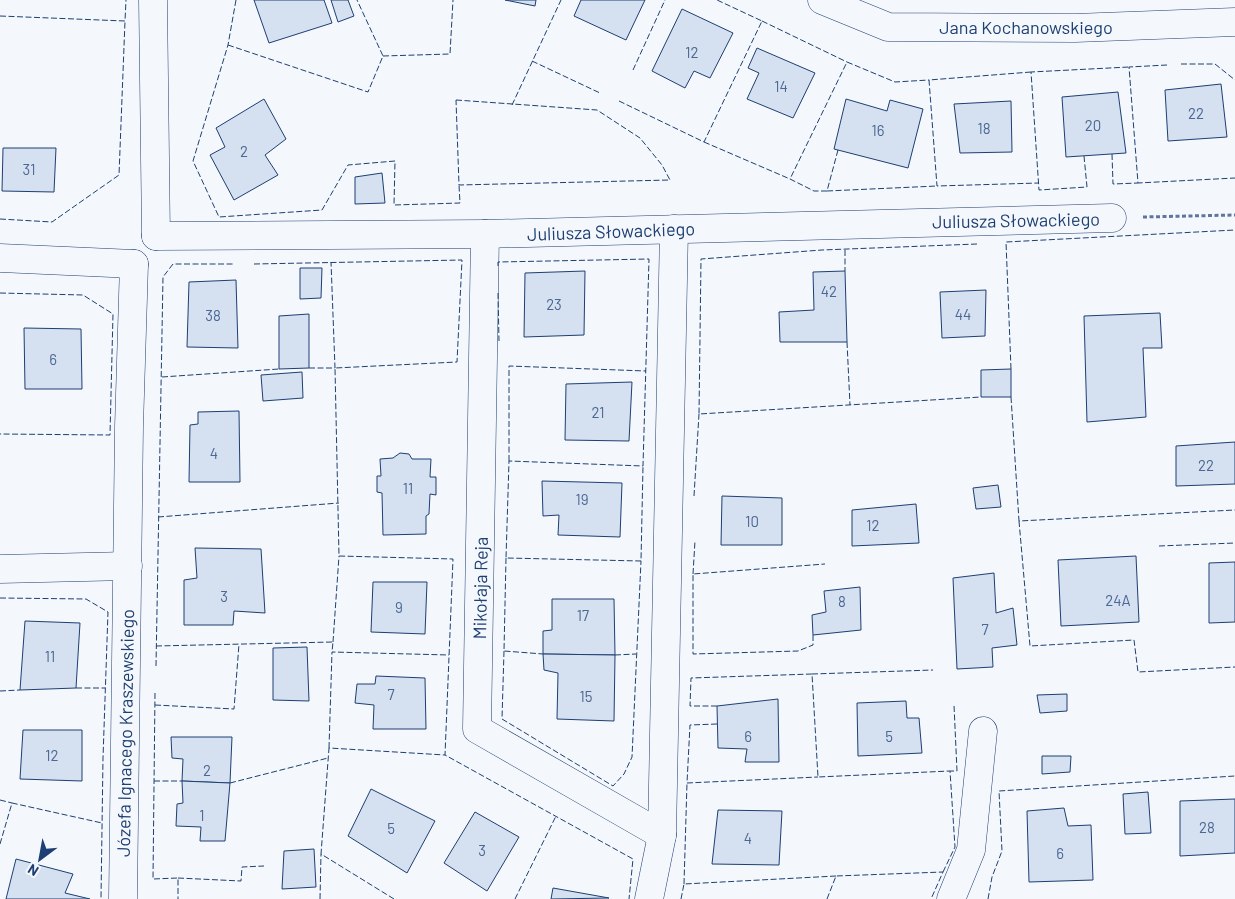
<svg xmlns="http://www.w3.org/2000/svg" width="1235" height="899" font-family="Barlow,sans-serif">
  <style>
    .building { fill: #d5e0f0; stroke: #1d3f73 }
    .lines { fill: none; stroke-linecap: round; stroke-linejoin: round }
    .street-casing { stroke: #1d3f73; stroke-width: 29 }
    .path { stroke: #5e769c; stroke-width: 3; stroke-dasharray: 4 2.5; stroke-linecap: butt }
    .street { stroke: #f4f7fb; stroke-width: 28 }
    .fence { stroke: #1d3f73; stroke-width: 1; stroke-dasharray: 6 2.5; stroke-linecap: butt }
    .labels { text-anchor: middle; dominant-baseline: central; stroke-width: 4; stroke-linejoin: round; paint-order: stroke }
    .number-label { font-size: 15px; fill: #4b6792 }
    .street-label { font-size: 18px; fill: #1d3f73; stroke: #f4f7fb }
  </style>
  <rect width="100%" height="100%" fill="#f4f7fb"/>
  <!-- building -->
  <g class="building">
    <polygon points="254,0 324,0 332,23 269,43"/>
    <polygon points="331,0 348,0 354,16 338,22"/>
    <polygon points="505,0 536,0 535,6"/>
    <polygon points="581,0 645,0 626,40 574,16"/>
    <polygon points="682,9 733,33 710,78 694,71 685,88 652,71"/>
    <polygon points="757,48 815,73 793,118 747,99 759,73 748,68"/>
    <polygon points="1221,84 1227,137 1168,141 1165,90"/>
    <polygon points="1118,92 1126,153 1066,157 1062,97"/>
    <polygon points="264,99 286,139 265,155 278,175 234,200 210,155 225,147 216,128"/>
    <polygon points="846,99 887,111 890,100 923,109 908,168 834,149"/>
    <polygon points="1011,101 1012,152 960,153 954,104"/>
    <polygon points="3,148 56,148 54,192 2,191"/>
    <polygon points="382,173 385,203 355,204 355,177"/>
    <polygon points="300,268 322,268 321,298 300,299"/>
    <polygon points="585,271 584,335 524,337 525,273"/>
    <polygon points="845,271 847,342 780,342 779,312 814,310 813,272"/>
    <polygon points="236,280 238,348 187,347 189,282"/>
    <polygon points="986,290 985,336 942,338 940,292"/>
    <polygon points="1160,313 1162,348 1143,348 1146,417 1087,422 1084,316"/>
    <polygon points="309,314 309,368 279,369 279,316"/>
    <polygon points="24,328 81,329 82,389 25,389"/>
    <polygon points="1011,369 1011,397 981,397 981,370"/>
    <polygon points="302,372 303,398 263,401 261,375"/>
    <polygon points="632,382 629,441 565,440 566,384"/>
    <polygon points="239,411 240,482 189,482 190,425 198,424 198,412"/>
    <polygon points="1235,442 1235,484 1176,486 1176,446"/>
    <polygon points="400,453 409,454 412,459 431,459 430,477 436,477 436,495 430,494 429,514 426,516 426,534 383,535 382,493 377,492 377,476 381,476 380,459 393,458"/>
    <polygon points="542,481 622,483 620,537 558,535 559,515 543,516"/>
    <polygon points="998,485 1001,507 976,509 973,488"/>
    <polygon points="722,496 782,498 782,545 721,545"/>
    <polygon points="916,504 919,543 852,546 852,510"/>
    <polygon points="195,548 261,549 265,613 234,611 233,625 184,625 184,580 197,578"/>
    <polygon points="1136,556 1139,622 1061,626 1058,560"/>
    <polygon points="1235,562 1235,622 1209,623 1209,563"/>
    <polygon points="994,573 996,613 1013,608 1017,645 992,648 993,667 957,669 953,578"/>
    <polygon points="373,582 427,582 425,634 371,632"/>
    <polygon points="860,587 861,630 813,635 812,615 826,612 824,591"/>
    <polygon points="552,599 614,599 615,655 543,654 543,631 552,630"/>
    <polygon points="25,621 80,623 76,688 20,690"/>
    <polygon points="307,647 309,701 273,700 273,648"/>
    <polygon points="543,654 615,655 614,721 557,719 558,673 544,670"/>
    <polygon points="376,676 425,678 426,729 373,729 374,705 355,703 357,684 375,684"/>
    <polygon points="1067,694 1067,711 1040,713 1037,695"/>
    <polygon points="778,699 779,762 745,762 747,749 718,748 717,706"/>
    <polygon points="906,701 907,718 919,718 922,753 858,756 857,703"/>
    <polygon points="23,730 82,730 82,781 20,779"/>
    <polygon points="171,737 232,737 230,783 182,781 183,759 172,758"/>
    <polygon points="1042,756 1071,756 1070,772 1042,774"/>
    <polygon points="182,781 230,783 225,841 200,841 201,827 176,826 177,804 183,803"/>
    <polygon points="371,789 435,821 407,873 348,836"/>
    <polygon points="1148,792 1151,833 1125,834 1123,794"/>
    <polygon points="1235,799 1235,853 1180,856 1180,801"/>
    <polygon points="1064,808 1068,826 1091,825 1093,880 1029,882 1027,811"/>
    <polygon points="718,810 782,811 779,865 712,864"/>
    <polygon points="475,812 519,837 487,891 444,863"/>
    <polygon points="314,849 316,887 282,889 284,851"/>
    <polygon points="16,859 73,874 65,893 90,899 6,899"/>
    <polygon points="553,888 609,898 551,899"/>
  </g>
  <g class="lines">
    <!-- street casing -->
    <g class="street-casing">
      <g id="street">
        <polyline points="153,0 156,236"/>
        <polyline points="822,0 888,27 1075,28 1235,22"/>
        <polyline points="485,234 477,729 662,835"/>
        <polyline points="156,236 485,234 1112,218"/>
        <polyline points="0,258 134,264"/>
        <polyline points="0,569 128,566"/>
        <polyline points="123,899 129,427 134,264"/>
        <polyline points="649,899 662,835 674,229"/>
        <polyline points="951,899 971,850 983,731"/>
      </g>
    </g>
    <!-- path -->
    <polyline class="path" points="1143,217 1235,215"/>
    <!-- street -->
    <use href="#street" class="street"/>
    <!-- fence -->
    <g class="fence">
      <polyline points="236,0 228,45 193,161 219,217 322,210 348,165 395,161 394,205 460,203 459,185"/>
      <polyline points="0,16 125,21 126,0"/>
      <polyline points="762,21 847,62"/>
      <polyline points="228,45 368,92 383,56 357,0"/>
      <polyline points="383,56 450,54 453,0"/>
      <polyline points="532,61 600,93"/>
      <polyline points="1181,64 1215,64 1235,80"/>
      <polyline points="1167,65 1129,67 1138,183 1235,178"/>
      <polyline points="633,70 665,0"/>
      <polyline points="1031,72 929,80 937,186 1039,183"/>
      <polygon points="456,100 597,110 640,138 662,165 670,180 459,185"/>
      <polyline points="619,101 704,142 762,21 717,0"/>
      <polyline points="512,105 561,0"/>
      <polyline points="704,142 790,179"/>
      <polyline points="838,150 827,191 937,186"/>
      <polyline points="1112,154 1113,184 1138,183"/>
      <polyline points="1084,156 1087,187 1039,190 1031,72 1129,67"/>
      <polyline points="827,191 814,191 790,179 847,62 895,82 929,80"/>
      <polyline points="0,219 52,222 119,175 125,21"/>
      <polyline points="977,244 822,250 701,259 699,414 981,397"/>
      <polyline points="845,250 845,271"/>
      <polyline points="254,264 462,260 457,362 335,368 339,556 453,559 445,755 633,859 629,899"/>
      <polyline points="498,266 498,262 649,259 643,466 509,461 506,558 641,561 643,466"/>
      <polyline points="0,293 83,295 113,314 110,435 0,434"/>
      <polyline points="498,293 499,341"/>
      <polyline points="847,342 850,405"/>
      <polyline points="309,368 335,368 331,262"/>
      <polyline points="1011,369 1006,242 1235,230"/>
      <polyline points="162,377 279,369"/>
      <polyline points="1011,397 1019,521 1235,510"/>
      <polyline points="509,461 509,366 646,371"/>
      <polyline points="694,496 699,414"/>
      <polyline points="158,517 339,503"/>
      <polyline points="1019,521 1030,646 1134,640 1138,672 1235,667"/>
      <polyline points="1159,546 1235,543"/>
      <polyline points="506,558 504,651 543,654"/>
      <polyline points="693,574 695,541"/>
      <polyline points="0,598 86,599 108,612 103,758 101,899"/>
      <polyline points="813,635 813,645 798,651 693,654 693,574 825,564"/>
      <polyline points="333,642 339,556"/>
      <polyline points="156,646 333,642 332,652"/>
      <polyline points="504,651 502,719 613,786 624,774 632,757 641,561"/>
      <polyline points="615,655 636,654"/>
      <polyline points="156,666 163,277 173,264 235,264"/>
      <polyline points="812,674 933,670"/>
      <polyline points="76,688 105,688"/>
      <polyline points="0,691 20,690"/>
      <polyline points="155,693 153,879 178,878 178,899"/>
      <polyline points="155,705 234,709 239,644"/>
      <polyline points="717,706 690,706 691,678 812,674 818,777 950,771"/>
      <polyline points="717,724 690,725 687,783 818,777"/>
      <polyline points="329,748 332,652 449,655"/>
      <polyline points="154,781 182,781"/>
      <polyline points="230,783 328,758"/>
      <polyline points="0,800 12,803"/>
      <polyline points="0,844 12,803 102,823"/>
      <polyline points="943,872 955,847 950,771 957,771 954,705"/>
      <polyline points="178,878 241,881 242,867 264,866"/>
      <polyline points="684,884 687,783"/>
      <polyline points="320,899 321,854"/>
      <polyline points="394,899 321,854 329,748 445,755"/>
      <polyline points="515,899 556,816"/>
      <polyline points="681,899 684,884 836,876"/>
      <polyline points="827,899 836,876 943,872 931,899"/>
      <polyline points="988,899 992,877 1002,851 999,791 1235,776"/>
    </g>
  </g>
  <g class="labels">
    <!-- number labels -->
    <g class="number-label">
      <text x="692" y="52">12</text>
      <text x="781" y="86">14</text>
      <text x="1196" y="113">22</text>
      <text x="1093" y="125">20</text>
      <text x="984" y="128">18</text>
      <text x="878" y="130">16</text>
      <text x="244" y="151">2</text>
      <text x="29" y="169">31</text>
      <text x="829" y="291">42</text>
      <text x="554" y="304">23</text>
      <text x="963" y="314">44</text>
      <text x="213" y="315">38</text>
      <text x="53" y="359">6</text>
      <text x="598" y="412">21</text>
      <text x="214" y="453">4</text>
      <text x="1206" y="465">22</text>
      <text x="408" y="488">11</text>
      <text x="582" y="499">19</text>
      <text x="752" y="521">10</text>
      <text x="873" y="525">12</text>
      <text x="224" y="596">3</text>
      <text x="1118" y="600">24A</text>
      <text x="842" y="601">8</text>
      <text x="399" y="607">9</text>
      <text x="583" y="615">17</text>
      <text x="985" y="629">7</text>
      <text x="50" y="656">11</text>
      <text x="391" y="694">7</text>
      <text x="586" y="696">15</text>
      <text x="748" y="736">6</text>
      <text x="889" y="736">5</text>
      <text x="52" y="755">12</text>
      <text x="207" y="770">2</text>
      <text x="202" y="815">1</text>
      <text x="1207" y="827">28</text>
      <text x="391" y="828">5</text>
      <text x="748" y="838">4</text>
      <text x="482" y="850">3</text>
      <text x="1060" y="853">6</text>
    </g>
    <!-- street labels -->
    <g class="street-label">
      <text x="1026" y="27">Jana Kochanowskiego</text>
      <text transform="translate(1016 220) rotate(-1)">Juliusza Słowackiego</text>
      <text transform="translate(611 231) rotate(-2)">Juliusza Słowackiego</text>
      <text transform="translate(480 588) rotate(-89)">Mikołaja Reja</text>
      <text transform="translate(125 733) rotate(-89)">Józefa Ignacego Kraszewskiego</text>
    </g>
  </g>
  <!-- north arrow -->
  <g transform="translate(40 859) rotate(212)" stroke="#f4f7fb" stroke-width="4" paint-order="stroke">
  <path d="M0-4L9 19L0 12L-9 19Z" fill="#1d3f73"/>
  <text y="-8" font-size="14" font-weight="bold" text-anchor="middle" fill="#1d3f73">N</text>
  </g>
</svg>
